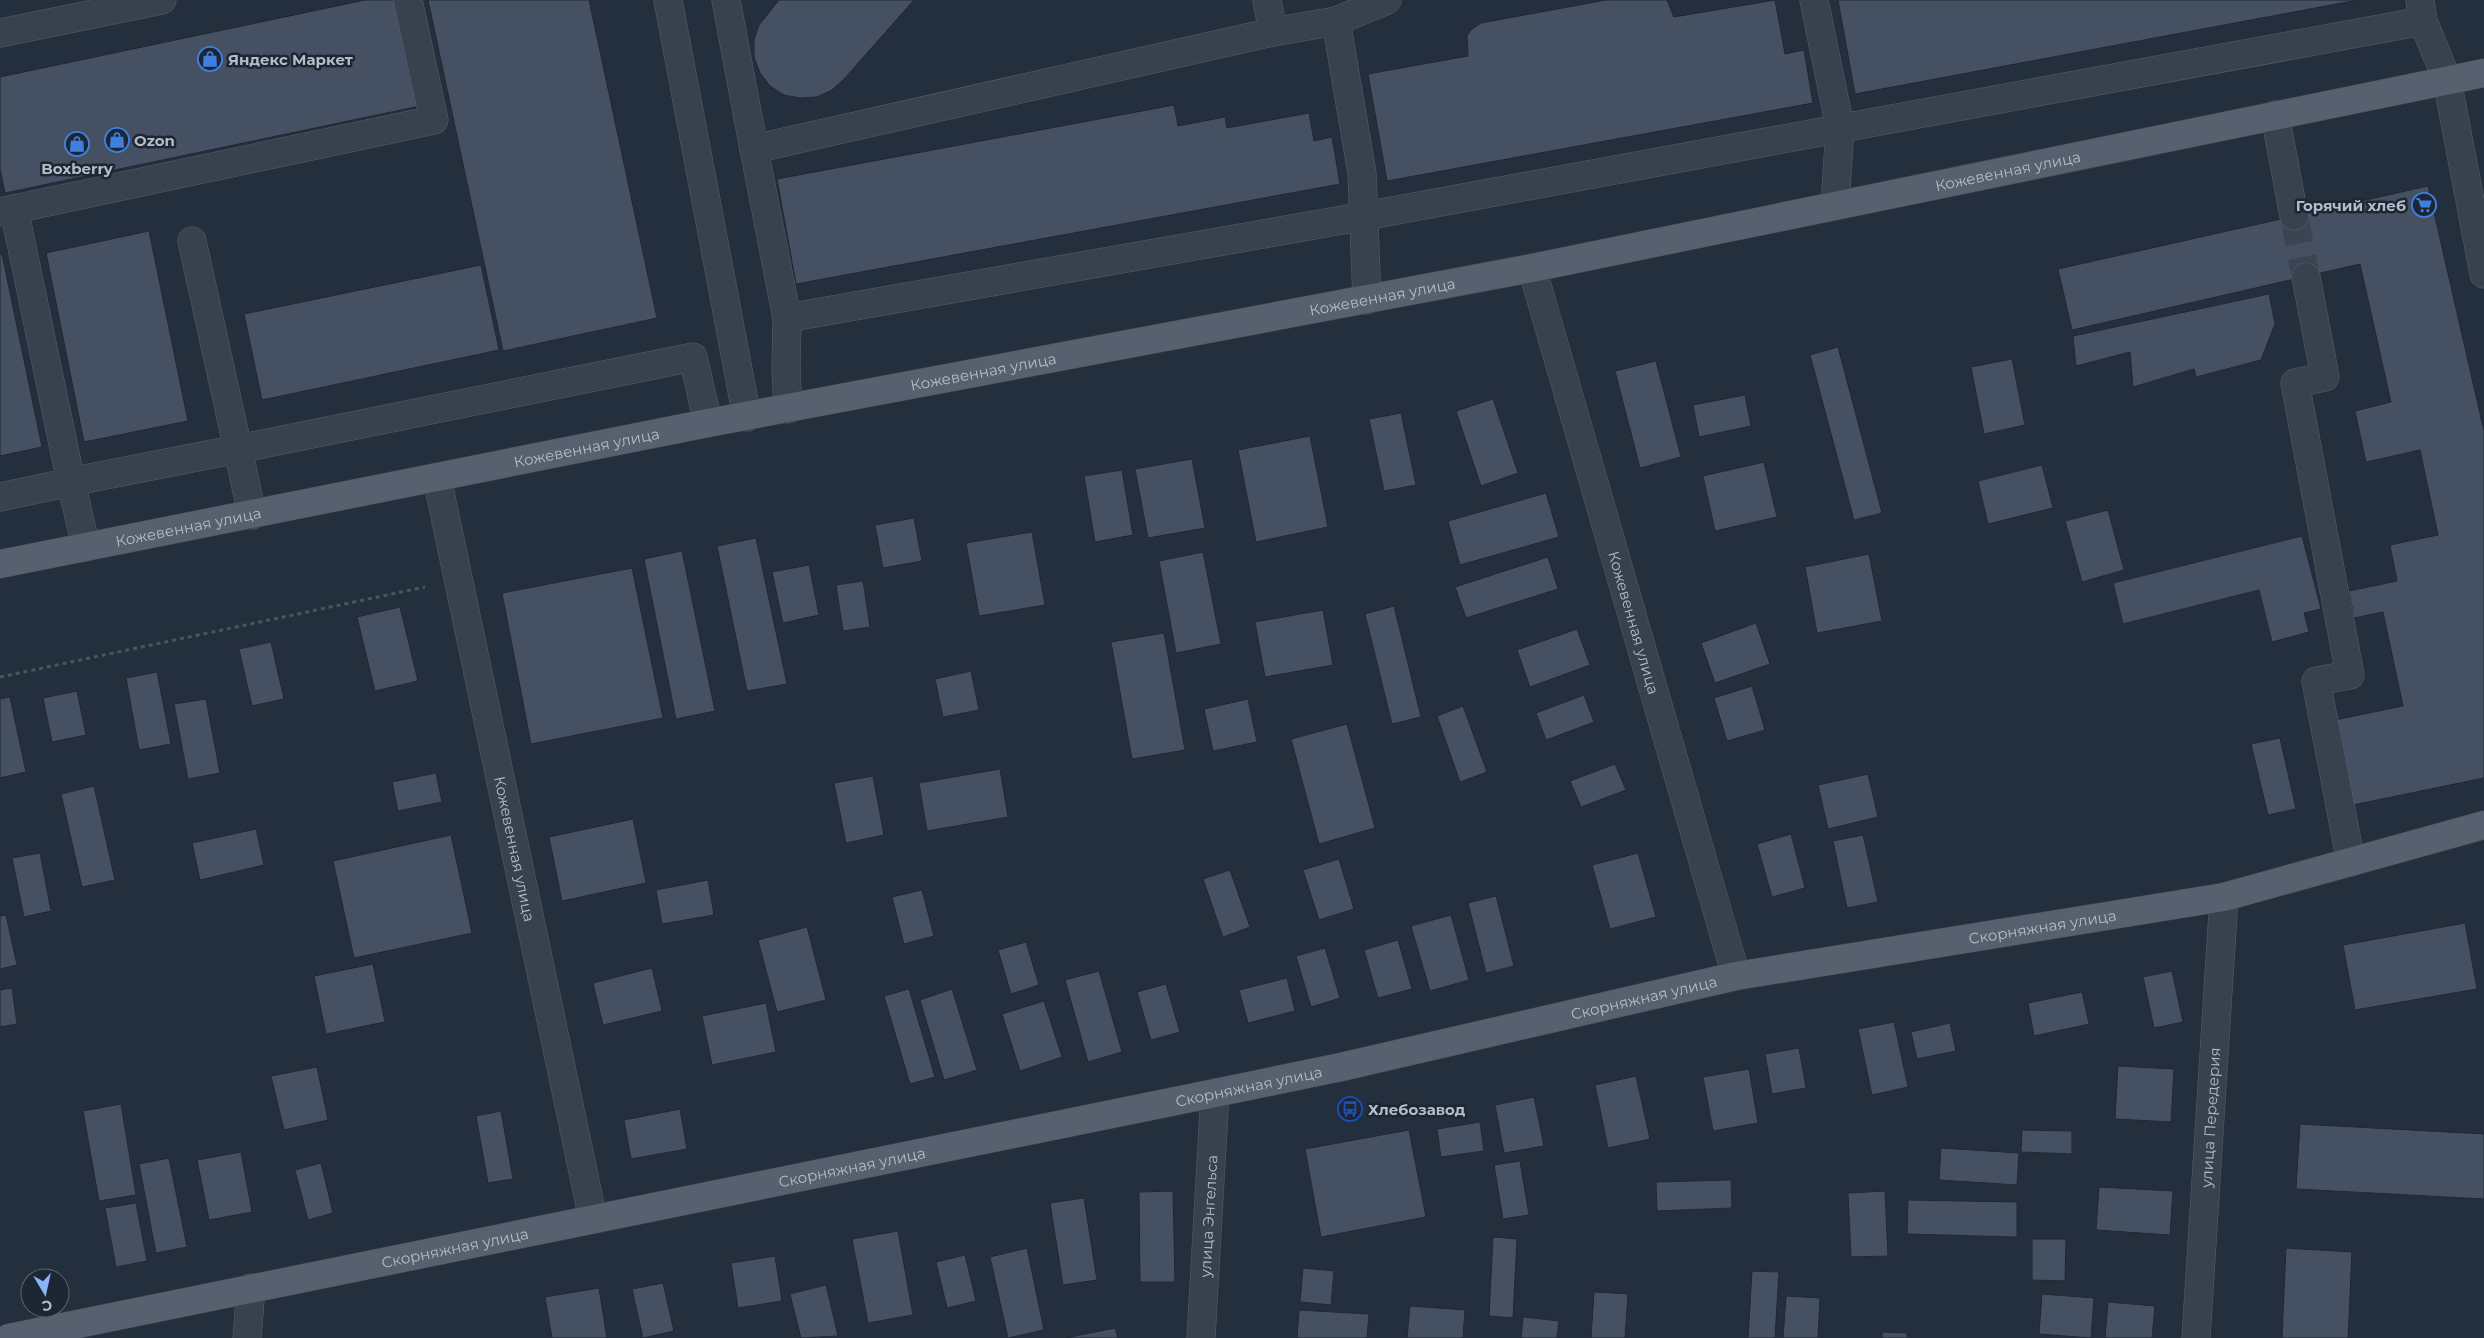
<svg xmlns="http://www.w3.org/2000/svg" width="2484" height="1338" font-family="Montserrat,sans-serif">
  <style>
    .building { fill: #455162; stroke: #1f2835 }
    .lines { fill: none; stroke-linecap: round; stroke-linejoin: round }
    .minor-tunnel { stroke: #3a4453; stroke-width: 28; stroke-dasharray: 28 14; stroke-linecap: butt }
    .minor-casing { stroke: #565f6c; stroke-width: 29 }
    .major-casing { stroke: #414a57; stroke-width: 29 }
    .path { stroke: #44595c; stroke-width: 3; stroke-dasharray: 4 4; stroke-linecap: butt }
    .minor { stroke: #38414e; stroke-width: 28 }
    .major { stroke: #56606e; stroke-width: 28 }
    .labels { text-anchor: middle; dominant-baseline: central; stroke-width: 5; stroke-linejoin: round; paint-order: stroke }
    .poi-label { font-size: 15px; font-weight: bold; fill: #b4bcc9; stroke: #1d2633; text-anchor: start }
    .street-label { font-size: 15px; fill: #b4bcc9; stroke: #1d2633 }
  </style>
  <rect width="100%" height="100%" fill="#242f3e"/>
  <path class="building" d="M365,0H398L420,106L5,193L0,169V77Z
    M428,0H589L657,318L503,351Z
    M779,0H914L844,79L832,90L817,97L800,98L784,95L770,86L760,73L754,57V40L759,25Z
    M1606,0H1667L1674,17L1775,0L1785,54L1804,50L1813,103L1387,181L1368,74L1468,56L1467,36L1471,30L1481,23Z
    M1838,0H2358L1855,94Z
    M1174,105L1178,126L1225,117L1227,128L1309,113L1314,141L1332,137L1340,184L796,284L777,179Z
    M2428,186L2484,431V778L2353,805L2335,720L2403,706L2383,612L2354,618L2349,591L2397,581L2390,545L2438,535L2420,450L2366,462L2355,411L2391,402L2360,264L2072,330L2058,269Z
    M149,231L188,421L84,442L46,253Z
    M2,254L42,447L0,456V255Z
    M481,265L499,350L262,400L244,314Z
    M2269,294L2275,324L2261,360L2196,377L2194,369L2133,387L2130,352L2076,366L2073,336Z
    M1838,347L1882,513L1854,520L1810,355Z
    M2012,359L2025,425L1984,434L1971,367Z
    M1656,361L1681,457L1640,468L1615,371Z
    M1745,395L1751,426L1699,437L1693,405Z
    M1493,399L1518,473L1481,486L1456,411Z
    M1401,413L1416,485L1384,491L1369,419Z
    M1310,436L1328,527L1256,542L1238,450Z
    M1192,459L1205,528L1148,538L1135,469Z
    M1764,462L1777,517L1715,531L1703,476Z
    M2042,465L2053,508L1988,524L1978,481Z
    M1122,470L1133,535L1095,542L1084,476Z
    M1546,493L1559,537L1460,565L1448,521Z
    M2108,510L2124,570L2082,582L2065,521Z
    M914,518L922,561L883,568L875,525Z
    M1032,532L1045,605L979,616L966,543Z
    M2302,536L2321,609L2304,613L2309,632L2272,642L2259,590L2123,624L2113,583Z
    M756,538L787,684L747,691L717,546Z
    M682,551L715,711L676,719L644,559Z
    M1203,552L1221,644L1176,653L1159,561Z
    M1869,554L1882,621L1817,633L1805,567Z
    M1548,557L1558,589L1466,618L1455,587Z
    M809,565L819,615L783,623L772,572Z
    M632,568L663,718L531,744L502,593Z
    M863,581L870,627L843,631L836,585Z
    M1394,606L1421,717L1392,724L1365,614Z
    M400,607L418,681L375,691L357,617Z
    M1323,610L1333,665L1265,677L1255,622Z
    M1756,623L1770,664L1715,683L1701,643Z
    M1577,629L1590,665L1530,687L1517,650Z
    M1164,633L1185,750L1132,759L1111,642Z
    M271,642L284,699L252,706L239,649Z
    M971,671L979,710L943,717L935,679Z
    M157,672L171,744L139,750L126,678Z
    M1752,686L1765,730L1727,741L1714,698Z
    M77,691L86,735L52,742L43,698Z
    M1584,695L1594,722L1546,740L1536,713Z
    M10,697L26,772L0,778V699Z
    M206,699L220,773L188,779L174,704Z
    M1248,699L1257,742L1213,751L1204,709Z
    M1463,706L1487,772L1460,782L1437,716Z
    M1347,724L1375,828L1319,844L1291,739Z
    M2280,738L2296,809L2268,815L2251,744Z
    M1615,764L1626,790L1581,807L1570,781Z
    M1000,769L1008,817L927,831L919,783Z
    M436,773L442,802L398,811L392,782Z
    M1868,774L1878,817L1828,829L1818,785Z
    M873,776L884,835L846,843L834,783Z
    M94,786L115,880L82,887L61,794Z
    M633,819L646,883L562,901L549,837Z
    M256,829L264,865L200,880L192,843Z
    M1791,834L1805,888L1772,897L1757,844Z
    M451,835L472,933L354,958L333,861Z
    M1863,835L1878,902L1847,908L1833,841Z
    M40,853L51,911L24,917L12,858Z
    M1638,853L1656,917L1610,929L1592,865Z
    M1339,859L1354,909L1319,920L1303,870Z
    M1230,870L1250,927L1223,937L1203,879Z
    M708,880L714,915L662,924L656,890Z
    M922,890L934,936L904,944L892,897Z
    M1496,896L1514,966L1486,973L1468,903Z
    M6,915L17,965L0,969V916Z
    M1451,915L1469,980L1430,991L1411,926Z
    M2465,923L2477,989L2355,1010L2343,945Z
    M807,927L826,1000L777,1012L758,940Z
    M1398,940L1412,989L1378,998L1364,950Z
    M1026,942L1039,985L1011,994L998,950Z
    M1325,948L1340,998L1311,1007L1296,956Z
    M373,964L385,1022L326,1034L314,976Z
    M652,968L662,1011L603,1025L593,983Z
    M1099,971L1122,1052L1088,1062L1065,980Z
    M2172,971L2183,1022L2154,1028L2143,977Z
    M1287,978L1295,1011L1248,1023L1239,990Z
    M1166,984L1180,1032L1151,1040L1137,992Z
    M12,988L17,1024L0,1027V990Z
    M909,989L935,1077L910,1084L884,996Z
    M952,989L977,1070L944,1080L920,1000Z
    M2082,992L2089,1024L2034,1036L2028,1003Z
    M1044,1001L1062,1057L1020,1071L1002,1014Z
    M766,1003L776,1052L712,1065L702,1016Z
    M1894,1022L1908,1087L1872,1095L1858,1029Z
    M1950,1023L1956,1051L1917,1059L1911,1032Z
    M1799,1048L1806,1088L1772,1094L1765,1054Z
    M2118,1066L2174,1069L2171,1122L2115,1119Z
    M317,1067L328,1120L284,1130L271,1076Z
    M1749,1069L1758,1123L1713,1131L1703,1077Z
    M1636,1076L1650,1139L1608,1148L1595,1085Z
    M1534,1097L1544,1146L1504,1153L1495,1105Z
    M121,1104L136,1195L99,1201L83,1111Z
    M680,1109L687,1149L631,1159L624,1120Z
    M501,1111L513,1179L488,1183L476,1116Z
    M1480,1122L1484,1151L1441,1157L1437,1129Z
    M2300,1124L2484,1134V1199L2296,1189Z
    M1409,1130L1426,1217L1321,1237L1305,1149Z
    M2022,1130L2072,1131V1154L2021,1152Z
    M1941,1148L2019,1153L2017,1185L1939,1180Z
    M241,1152L252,1212L209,1220L197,1160Z
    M169,1158L187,1247L156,1253L139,1164Z
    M1520,1161L1529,1215L1503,1219L1494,1165Z
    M321,1163L333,1213L308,1220L295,1170Z
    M1731,1180L1732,1208L1657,1211L1656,1182Z
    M2099,1187L2173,1191L2170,1235L2096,1230Z
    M1173,1191L1175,1282H1140L1139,1192Z
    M1885,1191L1888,1256L1851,1257L1848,1193Z
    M1084,1198L1097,1280L1063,1285L1050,1203Z
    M1908,1200L2017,1202V1237L1907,1234Z
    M136,1203L147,1261L116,1267L105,1208Z
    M898,1231L913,1315L868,1323L852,1239Z
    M1493,1237L1517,1239L1513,1318L1489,1316Z
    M2032,1239H2066L2065,1281L2032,1280Z
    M1027,1248L1044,1330L1008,1338L990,1257Z
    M2286,1248L2352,1252L2348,1338H2282Z
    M965,1255L976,1301L947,1308L936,1262Z
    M775,1256L782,1301L738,1308L731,1263Z
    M1303,1268L1334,1271L1331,1305L1300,1302Z
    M1752,1271L1779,1272L1775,1338H1748Z
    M663,1283L674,1331L643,1338L632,1289Z
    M826,1285L838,1336L801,1338L790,1294Z
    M599,1288L607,1338H552L545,1297Z
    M1594,1292L1628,1294L1625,1338H1591Z
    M2042,1294L2094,1298L2091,1338L2039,1334Z
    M1786,1296L1820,1298L1818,1338H1783Z
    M2108,1302L2155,1306L2152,1338H2105Z
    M1410,1306L1465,1310L1463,1338H1407Z
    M1299,1310L1369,1314L1367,1338H1297Z
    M1523,1317L1559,1321L1557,1338H1521Z
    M1115,1328L1118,1338H1065Z
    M1882,1332L1907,1333V1338H1882Z"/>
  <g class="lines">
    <path class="minor-tunnel" d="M2294,216L2306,277"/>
    <defs>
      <g id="minor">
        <path d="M668,0L747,417"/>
        <path d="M726,0L754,149"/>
        <path d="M1267,0L1273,32"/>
        <path d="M1814,0L1840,127L1835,205"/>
        <path d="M2420,0L2423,21L2447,80L2484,274"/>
        <path d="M1336,21L1362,173L1367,300"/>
        <path d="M0,33L162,0"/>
        <path d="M2275,115L2294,216"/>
        <path d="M0,212L434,120L408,0"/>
        <path d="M192,241L238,449L693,357L708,423"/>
        <path id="s1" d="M1532,268L1736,976"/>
        <path d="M2306,277L2325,377L2295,383L2350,675L2316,681L2351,862"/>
        <path d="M787,318L1365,216L2423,21"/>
        <path d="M788,409L786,370L787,318L754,149L1273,32L1336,21L1387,0"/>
        <path id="s2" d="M437,478L593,1219"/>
        <path d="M0,497L71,482L14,209"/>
        <path d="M86,547L71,482L85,479L238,449L252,515"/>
        <path d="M247,1338L251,1288"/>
        <path id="s3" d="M1201,1338L1215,1093"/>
        <path id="s4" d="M2196,1338L2224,897"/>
      </g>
      <g id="major">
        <path id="s5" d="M0,564L708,423L1532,268L2484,73"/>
        <path id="s6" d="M9,1338L1215,1093L1341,1067L1736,976L2224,897L2484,825"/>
      </g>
    </defs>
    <use href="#minor" class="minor-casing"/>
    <use href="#major" class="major-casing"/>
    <path class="path" d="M0,677L425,587"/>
    <use href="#minor" class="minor"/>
    <use href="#major" class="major"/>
  </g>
  <defs>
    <symbol id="shop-ring" viewBox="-11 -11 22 22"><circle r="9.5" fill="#1d2633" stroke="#3f7fe0" stroke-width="1.5"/><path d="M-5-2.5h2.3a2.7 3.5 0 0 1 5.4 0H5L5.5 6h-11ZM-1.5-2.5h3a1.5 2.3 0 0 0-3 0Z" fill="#3f7fe0"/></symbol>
    <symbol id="supermarket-ring" viewBox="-11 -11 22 22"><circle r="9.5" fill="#1d2633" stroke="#3f7fe0" stroke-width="1.5"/><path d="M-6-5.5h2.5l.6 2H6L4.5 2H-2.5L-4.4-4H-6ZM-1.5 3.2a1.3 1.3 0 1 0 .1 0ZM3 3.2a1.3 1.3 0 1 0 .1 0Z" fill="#3f7fe0"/></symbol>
    <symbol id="bus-ring" viewBox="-11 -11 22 22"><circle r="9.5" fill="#1d2633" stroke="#1a4fb4" stroke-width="1.5"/><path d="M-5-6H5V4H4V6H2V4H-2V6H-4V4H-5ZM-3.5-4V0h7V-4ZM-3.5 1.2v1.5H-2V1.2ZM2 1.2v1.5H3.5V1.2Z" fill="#1a4fb4"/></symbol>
  </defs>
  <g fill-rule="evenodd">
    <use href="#shop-ring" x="196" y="45" width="28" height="28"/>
    <use href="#shop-ring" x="103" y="126" width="28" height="28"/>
    <use href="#shop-ring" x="63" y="130" width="28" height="28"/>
    <use href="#supermarket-ring" x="2410" y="191" width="28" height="28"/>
    <use href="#bus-ring" x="1336" y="1095" width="28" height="28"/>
  </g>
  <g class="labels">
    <g class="poi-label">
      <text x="228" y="59">Яндекс Маркет</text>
      <text x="134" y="140">Ozon</text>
      <text x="77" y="168" text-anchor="middle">Boxberry</text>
      <text x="2406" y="205" text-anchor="end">Горячий хлеб</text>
      <text x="1368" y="1109">Хлебозавод</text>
    </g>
    <g class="street-label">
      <text stroke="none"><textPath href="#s5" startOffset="2046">Кожевенная улица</textPath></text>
      <text stroke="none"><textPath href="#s5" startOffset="1408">Кожевенная улица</textPath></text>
      <text stroke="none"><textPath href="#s5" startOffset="1002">Кожевенная улица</textPath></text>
      <text stroke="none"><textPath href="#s5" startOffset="598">Кожевенная улица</textPath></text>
      <text stroke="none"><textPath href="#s5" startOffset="192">Кожевенная улица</textPath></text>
      <text stroke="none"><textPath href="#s1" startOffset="369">Кожевенная улица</textPath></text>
      <text stroke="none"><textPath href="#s2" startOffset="379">Кожевенная улица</textPath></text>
      <text stroke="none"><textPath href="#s6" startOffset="2075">Скорняжная улица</textPath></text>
      <text stroke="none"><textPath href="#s6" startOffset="1670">Скорняжная улица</textPath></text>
      <text stroke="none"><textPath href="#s6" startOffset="1265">Скорняжная улица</textPath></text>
      <text stroke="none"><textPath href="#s4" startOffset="221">улица Передерия</textPath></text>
      <text stroke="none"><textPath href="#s6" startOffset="860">Скорняжная улица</textPath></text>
      <text stroke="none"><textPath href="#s3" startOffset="122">улица Энгельса</textPath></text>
      <text stroke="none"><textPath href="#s6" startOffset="455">Скорняжная улица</textPath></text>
    </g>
  </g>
  <g transform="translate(45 1293) rotate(171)"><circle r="24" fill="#1d2633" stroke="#59626f"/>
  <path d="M0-4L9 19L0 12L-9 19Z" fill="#8ab4f8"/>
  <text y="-8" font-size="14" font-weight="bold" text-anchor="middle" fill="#b4bcc9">С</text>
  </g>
</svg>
